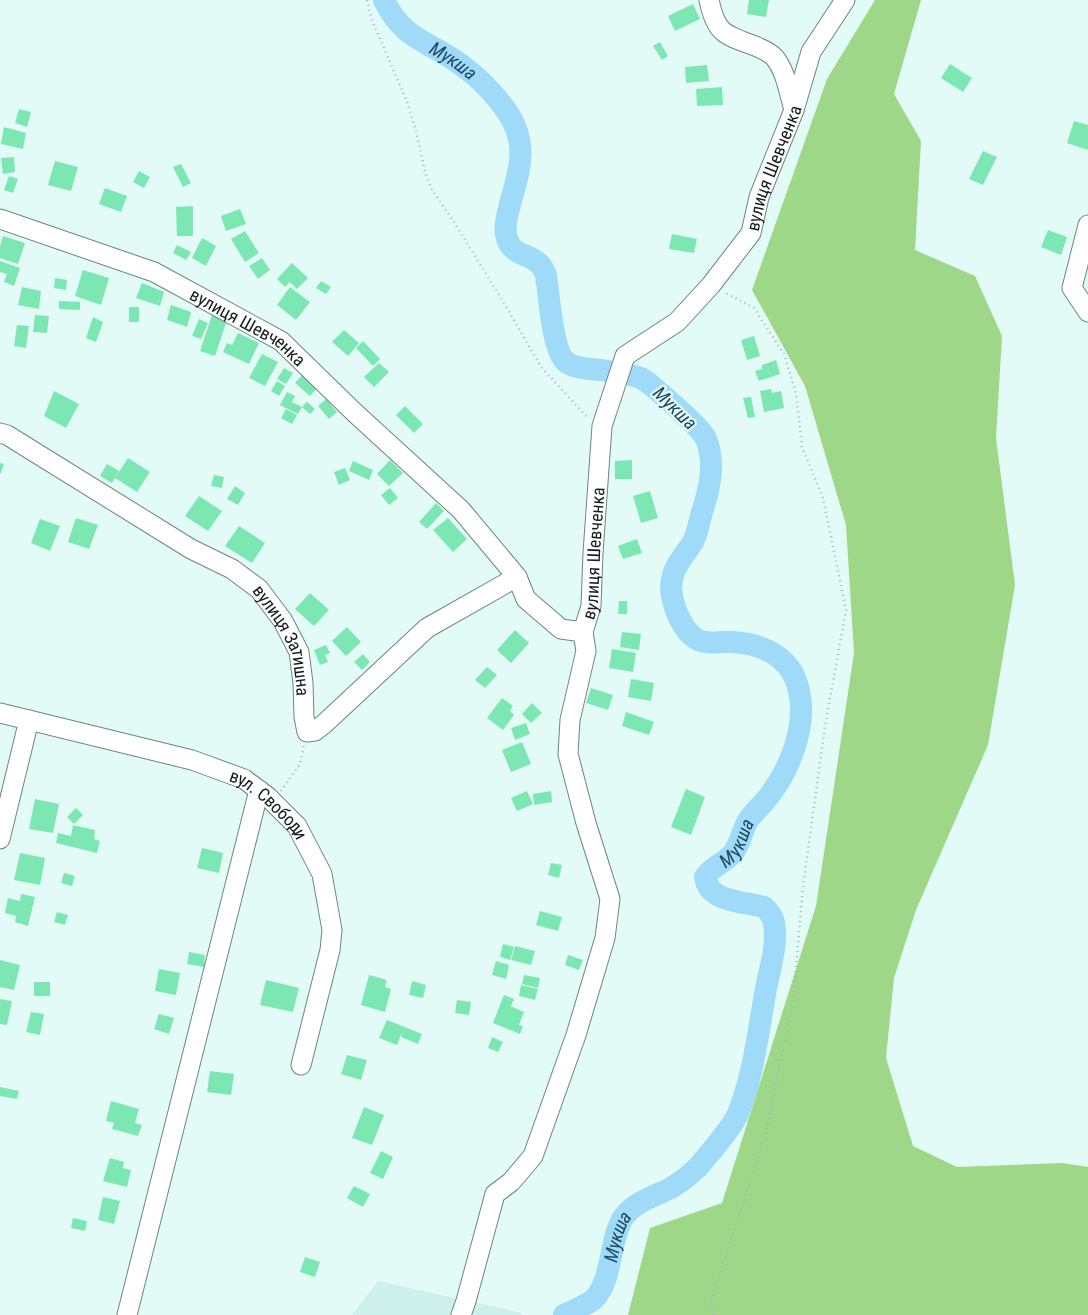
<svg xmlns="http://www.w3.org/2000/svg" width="1088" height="1315" font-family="'Roboto Condensed',sans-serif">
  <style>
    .built { fill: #cdf0ea }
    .green { fill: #9ed788 }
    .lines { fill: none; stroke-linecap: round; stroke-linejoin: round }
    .river { stroke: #9fdaf9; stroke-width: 22 }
    .building { fill: #7de7b3 }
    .minor-casing { stroke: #6e8481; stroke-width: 21 }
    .path { stroke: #a3b7b4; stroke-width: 2.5; stroke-dasharray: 1 4; stroke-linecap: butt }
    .minor { stroke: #fff; stroke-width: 19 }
    .labels { text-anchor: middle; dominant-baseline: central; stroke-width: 4.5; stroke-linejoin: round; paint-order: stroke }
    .street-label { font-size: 18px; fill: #161f1e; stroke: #e2fbf7 }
    .water-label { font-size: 19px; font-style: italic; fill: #1c495f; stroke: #e2fbf7 }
  </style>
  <rect width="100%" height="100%" fill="#e2fbf7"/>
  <path class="built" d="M378,1281L522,1313V1315H352Z"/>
  <path class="green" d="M875,0H921L894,94L921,141L915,250L975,276L1002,336L996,438L1015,585L988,745L916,910L894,978L886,1058L913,1146L957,1167L1062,1163L1088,1167V1315H628L650,1228L722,1203L816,906L854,653L846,525L805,386L752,290L827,79Z"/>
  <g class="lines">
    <g class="river">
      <path id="s1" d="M384,0C404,42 431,41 464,67C479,78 495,95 506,110C529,143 520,169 510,204C508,214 504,224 506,234C511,262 537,249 546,275C549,293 552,351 566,362C577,370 595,369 608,371"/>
      <path id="s2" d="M564,1315C573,1310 586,1306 594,1299C613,1280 609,1240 623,1218C634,1202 655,1196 671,1188C681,1182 690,1175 698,1167C709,1154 730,1130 737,1116C753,1078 758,1034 765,994C769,971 778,946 774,923C773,916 769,912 764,907C744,901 709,903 705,877C712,866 725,863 733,853C741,843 742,829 749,819C755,811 763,804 769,796C790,769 807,726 799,691C792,657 764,644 732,642C720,641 709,645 698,640C684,633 675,611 672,596C668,574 679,562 691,545C698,536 699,520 703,509C710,488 715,460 706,439C700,426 662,395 650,384L641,378L631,375"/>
    </g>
  </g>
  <path class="building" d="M749,0H769L766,17L747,14Z
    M693,4L700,19L675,31L668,16Z
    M660,42L668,56L662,60L653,46Z
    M950,64L972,78L963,92L941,78Z
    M707,65L709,81L686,83L685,67Z
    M722,87L723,105L697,106L696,89Z
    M19,109L31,112L27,127L15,123Z
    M1074,121L1088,125V150L1067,143Z
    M4,127L26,133L23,149L1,144Z
    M983,151L997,157L983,185L969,179Z
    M14,157L15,172L3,174L1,158Z
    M55,161L78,167L71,191L48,185Z
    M181,164L191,183L183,187L173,167Z
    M139,171L150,177L144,188L133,182Z
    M9,176L18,179L13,193L4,190Z
    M105,188L127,196L121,212L99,204Z
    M193,206V236H177L176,207Z
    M240,209L246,224L226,231L221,216Z
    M1048,230L1067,237L1061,255L1041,247Z
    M245,231L259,253L245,262L231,239Z
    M672,234L697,239L694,253L669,249Z
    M3,236L25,243L18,264L0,258V246Z
    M202,238L216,246L206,266L192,258Z
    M177,245L191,252L186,260L173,253Z
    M262,258L270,270L258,279L249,266Z
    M0,261L20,268L14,286L4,282L7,274L0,272Z
    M292,263L308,278L297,289L290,282L285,287L277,279Z
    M83,270L109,278L101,305L75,296Z
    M55,278L67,280L66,290L54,288Z
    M321,281L331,287L326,294L316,288Z
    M142,283L164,292L160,306L136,298Z
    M22,287L41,291L39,309L18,305Z
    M290,287L310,302L296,320L277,305Z
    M59,301L80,302V310L59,309Z
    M171,305L191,312L187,327L167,320Z
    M129,307H139V322H129Z
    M35,315L49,316L47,333L33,332Z
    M212,315L227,320L215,356L200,351Z
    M93,317L103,322L96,342L86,338Z
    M199,319L208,323L201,339L192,336Z
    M17,325L29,326L26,348L14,346Z
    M344,330L359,343L348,356L332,342Z
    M238,333L259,343L249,364L223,352L227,343L232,345Z
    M754,336L760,356L747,360L741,340Z
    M363,341L380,359L373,366L356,348Z
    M262,354L278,362L265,386L249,378Z
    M776,360L780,374L759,381L755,371L762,369V365Z
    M379,363L389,372L374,387L364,377Z
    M284,368L293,373L286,384L277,379Z
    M304,373L319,386L310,396L295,383Z
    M277,381L285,386L279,396L271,391Z
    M771,389L772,393L781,391L784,408L764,412L760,391Z
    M54,391L79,404L66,428L44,416Z
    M287,392L295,396L292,402L302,407L298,414L280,405Z
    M751,397L755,417L748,418L743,398Z
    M326,399L337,412L329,419L318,406Z
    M307,402L315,409L310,414L302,407Z
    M405,406L423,424L414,433L396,415Z
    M286,409L297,415L292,424L281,418Z
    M128,458L150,472L137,492L115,478Z
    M390,460L403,473L389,486L377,474Z
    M632,460V479H615V461Z
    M353,461L373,470L369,480L349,471Z
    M0,463L4,464L0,475Z
    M107,464L119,471L112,483L100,476Z
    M345,468L350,480L339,485L334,472Z
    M214,475L224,477L222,488L211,486Z
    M235,486L245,493L238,505L227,499Z
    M390,488L398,498L389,505L381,495Z
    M650,491L658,518L641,523L633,496Z
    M199,496L222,511L208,531L185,516Z
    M436,503L444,511L427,529L419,522Z
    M76,518L98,525L89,549L68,542Z
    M448,518L467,539L453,552L433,530Z
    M40,519L60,526L50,551L31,543Z
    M239,526L265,543L252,563L225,546Z
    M637,539L642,553L623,559L618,546Z
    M310,593L329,610L314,626L295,609Z
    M619,601H627V614H618Z
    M347,627L361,642L346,656L332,641Z
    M515,630L529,643L511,663L497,650Z
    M622,632L641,634L639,650L620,647Z
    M326,645L330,653L325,655L328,662L320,665L314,650Z
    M612,649L636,653L633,672L609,668Z
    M363,654L370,662L362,670L354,662Z
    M487,667L497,675L485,688L475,680Z
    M631,679L654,683L651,701L628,697Z
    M591,688L613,695L608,710L586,703Z
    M502,698L513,706L510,711L514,715L503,730L487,718Z
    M532,703L542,713L531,723L522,714Z
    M626,712L654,722L649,735L622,726Z
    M526,723L530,734L515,740L511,728Z
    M522,742L531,764L511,772L502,750Z
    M686,789L705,797L691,835L671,827Z
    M527,791L533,804L517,811L511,798Z
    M551,791L552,802L534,805L533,794Z
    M35,799L59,804L53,833L29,829Z
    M76,808L83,815L74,824L67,817Z
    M73,825L95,830L94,839L100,841L97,853L56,843L58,833L71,836Z
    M202,848L223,853L219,873L197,868Z
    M20,853L45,858L40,885L14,880Z
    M551,863L562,865L559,878L548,875Z
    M64,873L75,876L72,886L61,883Z
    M21,894L35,897L28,926L15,922L16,916L5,913L8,898L20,901Z
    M540,911L562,917L558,931L536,925Z
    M57,912L68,915L65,925L54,922Z
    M503,944L514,947L510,960L500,957Z
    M515,946L535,951L531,965L511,960Z
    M189,952L205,955L204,967L187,964Z
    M568,955L583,960L579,970L565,965Z
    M0,960L20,965L14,990L0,987Z
    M496,961L509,965L506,979L492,975Z
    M159,969L180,973L176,995L155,991Z
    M369,975L387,980L385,987L391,989L385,1012L361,1005Z
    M524,975L540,978L538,988L522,984Z
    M266,980L299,988L293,1012L260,1005Z
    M412,981L426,985L423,998L409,995Z
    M34,982H50V996H34Z
    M521,985L538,989L535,1000L519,996Z
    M504,995L514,999L511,1006L508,1005L524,1012L519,1025L523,1026L520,1034L493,1023Z
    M0,999L12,1001L7,1025L0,1024Z
    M457,1000L471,1002L469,1015L455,1013Z
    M31,1012L44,1014L40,1035L26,1032Z
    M159,1014L174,1018L169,1034L154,1029Z
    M387,1020L422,1034L418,1044L401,1037L402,1032L397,1045L379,1038Z
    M492,1037L503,1042L498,1052L488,1048Z
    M347,1055L367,1060L361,1080L341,1074Z
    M210,1071L234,1074L231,1095L207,1092Z
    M0,1087L19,1091L17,1099L0,1096Z
    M111,1101L139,1109L135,1123L142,1125L138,1136L112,1129L114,1123L106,1121Z
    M364,1107L384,1115L372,1145L352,1138Z
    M381,1151L393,1157L383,1179L370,1173Z
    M110,1158L124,1162L123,1168L131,1170L127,1187L103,1181Z
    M354,1186L370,1194L363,1207L347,1198Z
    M103,1197L120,1201L114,1224L98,1220Z
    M73,1218L87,1221L85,1231L71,1228Z
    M305,1257L320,1262L315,1277L300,1272Z"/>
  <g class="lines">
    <defs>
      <g id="minor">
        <path d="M709,0C716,34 725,35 755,46C762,49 770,52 775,58C786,72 789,93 794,110"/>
        <path id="s3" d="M0,219L154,272L281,341L355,413L461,510L517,577L526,599L561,629L583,632"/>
        <path d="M1088,225L1072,288L1088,312"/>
        <path id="s4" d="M0,433L7,435L191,549L232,569L259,589L283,621L299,652L303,683L304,717L307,732L315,731L324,724L427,628L517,577"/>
        <path id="s5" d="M0,713L192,760L244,779L268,797L297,826L322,874L332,930L330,950L301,1065"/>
        <path d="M0,839L29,720"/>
        <path d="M127,1315L259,790"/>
        <path id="s6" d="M461,1315L466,1301L495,1194L511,1182L533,1156L576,1035L605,938L610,899L586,823L568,754L570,720L586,651L583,632L591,606L593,553L602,426L625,356L677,322L711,285L751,233L759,197L794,110L811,52L845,0"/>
      </g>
    </defs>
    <use href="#minor" class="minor-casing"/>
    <path class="path" d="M367,0L372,20L407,102L416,131L425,172L432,190L454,222L504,303L541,367L588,418
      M281,791L300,764L304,745
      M714,1315L711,1302L766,1132L793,1002L803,887L825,726L846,610L823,498L802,447L796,393L784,354L754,308L724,292"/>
    <use href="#minor" class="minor"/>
  </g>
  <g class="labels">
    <g class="street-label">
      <text stroke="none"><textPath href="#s6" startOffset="1252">вулиця Шевченка</textPath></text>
      <text stroke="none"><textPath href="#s3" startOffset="272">вулиця Шевченка</textPath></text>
      <text stroke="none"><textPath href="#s6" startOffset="804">вулиця Шевченка</textPath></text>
      <text stroke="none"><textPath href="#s4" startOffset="361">вулиця Затишна</textPath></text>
      <text stroke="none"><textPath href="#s5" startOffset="288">вул. Свободи</textPath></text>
    </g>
    <g class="water-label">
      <text stroke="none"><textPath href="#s1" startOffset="94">Мукша</textPath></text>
      <text transform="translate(675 408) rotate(44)">Мукша</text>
      <text stroke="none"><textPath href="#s2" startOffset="612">Мукша</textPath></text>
      <text stroke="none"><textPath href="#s2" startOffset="101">Мукша</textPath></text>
    </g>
  </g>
</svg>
